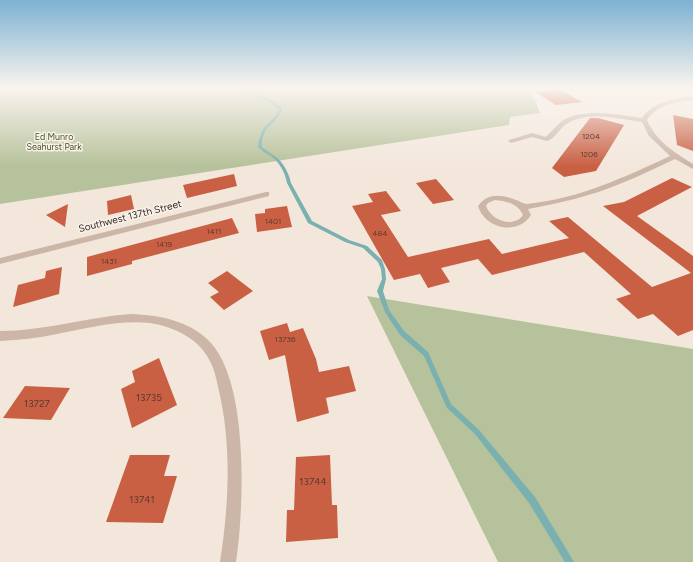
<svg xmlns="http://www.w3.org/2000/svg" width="693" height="562" font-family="Figtree,sans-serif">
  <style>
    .green { fill: #b6c29b }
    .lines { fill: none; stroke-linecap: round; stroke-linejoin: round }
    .stream { fill: #7ab0b0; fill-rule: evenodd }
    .building { fill: #c96044 }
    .street { fill: #cbb6a7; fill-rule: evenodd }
    .labels { text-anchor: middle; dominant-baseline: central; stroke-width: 3; stroke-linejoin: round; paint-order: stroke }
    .number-label { font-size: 8px; fill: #5c392f }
    .far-park-label { font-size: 9px; fill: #48562b; stroke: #faf1e8 }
    .street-label { font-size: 10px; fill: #372c28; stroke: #faf1e8 }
    .near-number-label { font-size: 10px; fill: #5c392f }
  </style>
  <rect width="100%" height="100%" fill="#f3e7dc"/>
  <path class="green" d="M0,88H530L540,113L510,117L509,125L0,204Z
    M367,296L693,349V562H498Z"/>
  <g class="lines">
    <path class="stream" d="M235,88H238L269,99L282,108V109L279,116L266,130L264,134L262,140V147C266,150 270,153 275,156C283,162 289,173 291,183L312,221L349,240L367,246L382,260L385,269L386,279L383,291L389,310L404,331L428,352L451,404L479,430L535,497L574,562H565L529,503L475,434L447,408L424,356L400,335L385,312L377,291L382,279L381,269L378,262L363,248L345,242L308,223L287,183C285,173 280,163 272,157C267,154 262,151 258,147L259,140L261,134L263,129L276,115L279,109L267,101Z"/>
  </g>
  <path class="building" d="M559,89L582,102L556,105L535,92Z
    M673,115L693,119V151L677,145Z
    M590,118H598L624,125L596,171L564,177L552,168Z
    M234,174L237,186L187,198L183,185Z
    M672,178L692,187L637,216L693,256V330L678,336L653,314L638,319L616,299L631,294L584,252L492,275L478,259L441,268L450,282L428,288L420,274L394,280L352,206L373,202L368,194L386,191L401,211L381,215L408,257L489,239L502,254L569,238L549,221L568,217L652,287L691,273L603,206L624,202Z
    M436,179L454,200L433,204L416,183Z
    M131,195L134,209L108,215L107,201Z
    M68,204L65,227L46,215Z
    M287,206L292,227L257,232L255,214L265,213V209Z
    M232,218L239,233L132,261V264L87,276V257Z
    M62,267L59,294L13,307L18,285L45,278L46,271Z
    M227,271L253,291L224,310L210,297L219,292L208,283Z
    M287,323L290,332L303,328L316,359L319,372L349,366L356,391L326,398L329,413L297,422L285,355L269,360L260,331Z
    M159,358L177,405L132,428L121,389L135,382L132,371Z
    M25,386L70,388L51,420L3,418Z
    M130,455H170L164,476H177L163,523L106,522Z
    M330,455L332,505H337L338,538L286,542L287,510H294L296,457Z"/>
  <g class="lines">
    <path class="street" d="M693,96V100C676,102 657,104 647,120C656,141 674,152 693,164V169L675,159C657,167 640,176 622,183C592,196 560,203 528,209L531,215C518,236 485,229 478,206C487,193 502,194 516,200C520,201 523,204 527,204C578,199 625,177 670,156L649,136L642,122C619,119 589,111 568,123C560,127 556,138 547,141L532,137L511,143L508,141L509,140L532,133L546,137C551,132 556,126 562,121C584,107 618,115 642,118C654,101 674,99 693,96ZM495,200C507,201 518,204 523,215C513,229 491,220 486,206L488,203Z
      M266,192H269V196L0,264V258Z
      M131,314C160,315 191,321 211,343C249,385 244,509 236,562H220C229,505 232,443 218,387C216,376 213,365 207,356C196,337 171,326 150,323C119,320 88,328 57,334C38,338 19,340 0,341V331C44,331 87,317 131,314Z"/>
  </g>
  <linearGradient id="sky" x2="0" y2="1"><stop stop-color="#7cb2d2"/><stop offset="0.53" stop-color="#faf4ef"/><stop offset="1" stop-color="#faf4ef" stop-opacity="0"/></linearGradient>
  <rect width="693" height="166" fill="url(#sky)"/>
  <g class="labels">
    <g class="number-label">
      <text x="591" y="136">1204</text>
      <text x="589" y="154">1206</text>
      <text x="273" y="221">1401</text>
      <text x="214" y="231">1411</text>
      <text x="380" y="233">484</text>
      <text x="164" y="244">1419</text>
      <text x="109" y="261">1431</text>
      <text x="285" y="339">13736</text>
    </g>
    <g class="far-park-label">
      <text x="54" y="136">Ed Munro<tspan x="54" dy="10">Seahurst Park</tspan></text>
    </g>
    <g class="street-label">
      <text transform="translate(130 216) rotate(-14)">Southwest 137th Street</text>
    </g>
    <g class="near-number-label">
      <text x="149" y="397">13735</text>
      <text x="37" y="403">13727</text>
      <text x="313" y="481">13744</text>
      <text x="142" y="499">13741</text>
    </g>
  </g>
</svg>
